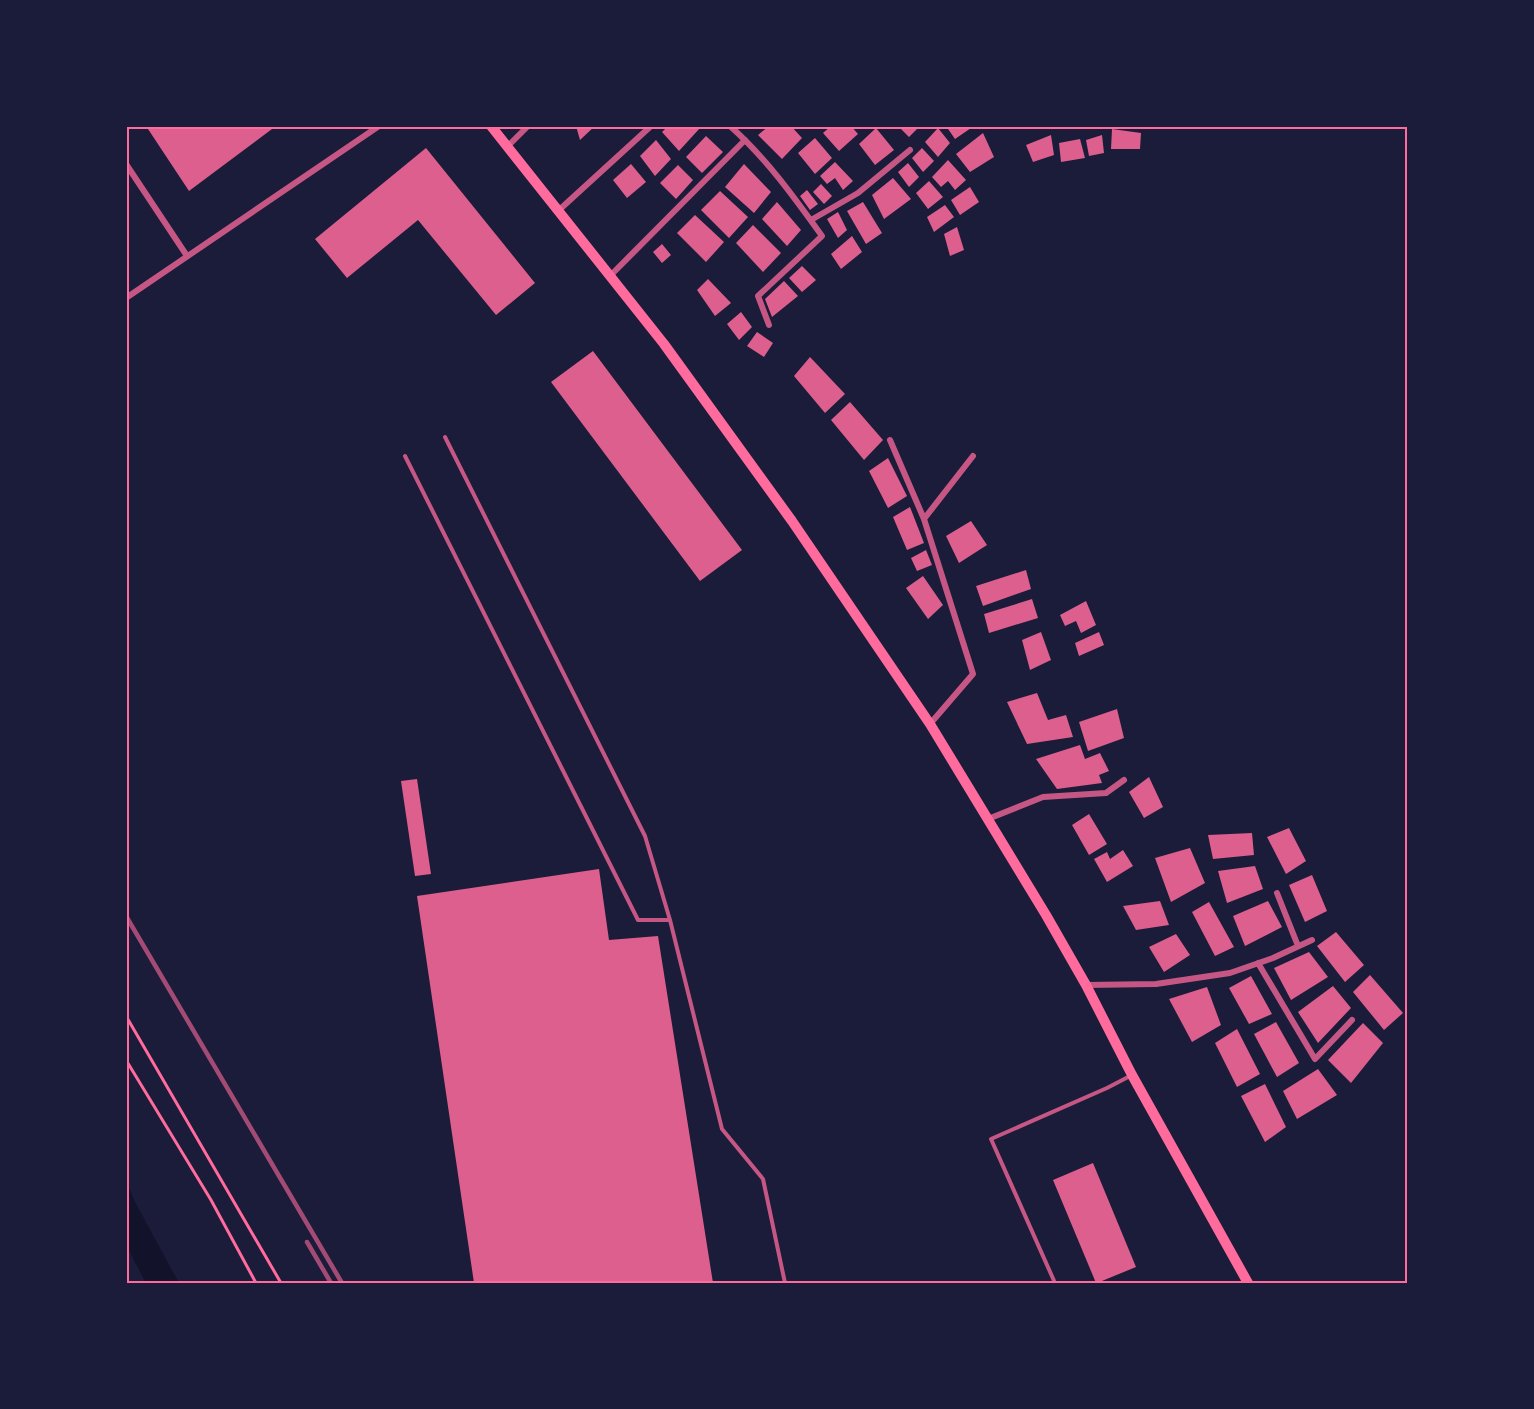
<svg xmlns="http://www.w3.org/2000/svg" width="1534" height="1409" font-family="'DM Sans',sans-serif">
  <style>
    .water { fill: #12122b }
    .building { fill: #dd5f8e }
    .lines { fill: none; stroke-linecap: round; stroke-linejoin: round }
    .path { stroke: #ff6b9d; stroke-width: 3 }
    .service { stroke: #c65784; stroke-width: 4 }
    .minor { stroke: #c65784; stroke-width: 6 }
    .primary { stroke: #ff6b9d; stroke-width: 10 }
    .rail { stroke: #a44b75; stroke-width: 4.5 }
    .neatline { fill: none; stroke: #ff6b9d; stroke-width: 2 }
  </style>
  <rect width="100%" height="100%" fill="#1b1b3a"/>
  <path class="water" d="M126,1181L135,1202L179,1283H146L126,1245Z"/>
  <path class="building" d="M146,126H276L189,191Z
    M576,126H595L580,140Z
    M668,126H697L700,128L679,151L662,132Z
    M769,126H791L802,138L782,159L758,135Z
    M831,126H851L858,134L839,151L823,133Z
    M898,126H916L918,128L909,137Z
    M946,126H974L955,139Z
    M876,128L894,150L875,165L859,144Z
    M938,128L950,143L938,157L925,142Z
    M1112,129L1141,133L1140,149H1111Z
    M983,133L994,157L970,172L956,154Z
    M1051,135L1054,155L1033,162L1026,145Z
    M1102,135L1104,153L1089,156L1086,140Z
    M706,136L723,152L702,173L686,157Z
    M815,138L832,158L815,174L798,153Z
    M1080,139L1085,158L1061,162L1059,143Z
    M656,140L671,159L655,176L640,156Z
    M426,148L535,283L496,315L418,220L347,278L315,239Z
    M922,148L934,161L923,172L912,158Z
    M948,160L966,180L955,190L948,181L941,187L932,177Z
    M835,162L853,181L843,190L835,178L827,184L820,176Z
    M908,163L919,177L909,187L898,172Z
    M631,164L646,182L627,198L613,180Z
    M744,164L771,192L754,213L725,187Z
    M678,165L693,180L676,199L660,183Z
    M893,178L911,199L884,219L872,195Z
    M929,181L943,197L928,209L916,193Z
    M821,184L832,196L824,204L813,192Z
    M970,187L979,202L960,215L951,200Z
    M807,190L818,204L810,210L800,196Z
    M720,191L748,217L729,238L701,210Z
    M777,202L801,230L787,246L762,219Z
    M863,202L882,233L866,244L847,211Z
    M945,205L954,217L934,232L927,217Z
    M838,212L847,230L838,238L827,219Z
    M695,215L724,242L706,262L677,233Z
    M753,225L781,253L763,272L736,243Z
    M957,227L964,250L950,256L944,234Z
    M852,236L862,252L841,269L831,254Z
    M662,244L671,255L662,263L653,252Z
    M802,266L816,280L802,292L789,278Z
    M708,279L731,303L715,316L697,290Z
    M784,281L798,296L772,317L765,299Z
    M741,312L752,327L739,340L727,324Z
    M757,332L773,343L764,357L747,346Z
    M593,351L742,550L700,581L551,382Z
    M810,357L845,394L825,413L794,376Z
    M850,402L883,440L864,460L831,420Z
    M888,458L907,496L888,508L869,471Z
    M910,507L924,543L907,550L893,517Z
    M971,521L987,545L959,563L946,536Z
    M926,550L932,565L917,571L911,558Z
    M1026,570L1031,589L983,606L976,586Z
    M923,576L943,605L928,619L906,588Z
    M1032,599L1038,618L989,633L984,614Z
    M1086,601L1096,625L1081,633L1076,621L1065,626L1060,615Z
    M1041,632L1051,660L1030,670L1022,640Z
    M1099,632L1104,645L1079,656L1075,643Z
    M1037,693L1048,720L1066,715L1073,737L1027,744L1007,702Z
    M1117,709L1124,738L1088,751L1079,722Z
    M1080,745L1085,759L1100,753L1109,771L1099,775L1102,783L1057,789L1036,759Z
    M1149,777L1163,807L1144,818L1129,792Z
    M417,779L431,874L415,876L401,781Z
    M1089,814L1107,844L1089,855L1072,825Z
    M1289,828L1306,861L1286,874L1267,837Z
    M1252,833L1254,855L1213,859L1208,835Z
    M1190,848L1205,883L1171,902L1155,858Z
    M1123,850L1133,866L1107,882L1094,859L1107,852L1110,859Z
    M1255,866L1263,889L1227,903L1218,871Z
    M599,869L609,940L658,936L713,1283H474L417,896Z
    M1312,875L1327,911L1305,922L1289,885Z
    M1160,901L1169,925L1136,930L1123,906Z
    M1268,901L1282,927L1245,946L1233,916Z
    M1209,902L1234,947L1215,956L1192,912Z
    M1336,932L1364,965L1345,982L1317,946Z
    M1176,934L1190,955L1164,972L1149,947Z
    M1309,952L1328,977L1291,1000L1274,968Z
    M1370,975L1403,1013L1384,1030L1353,992Z
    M1251,976L1272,1014L1249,1024L1229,988Z
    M1333,986L1351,1008L1318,1043L1298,1012Z
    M1207,987L1221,1025L1192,1042L1169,999Z
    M1276,1022L1299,1063L1277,1077L1254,1034Z
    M1363,1023L1383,1043L1351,1083L1328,1060Z
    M1237,1029L1260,1074L1237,1087L1215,1043Z
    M1318,1069L1337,1095L1297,1119L1283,1091Z
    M1265,1084L1286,1127L1265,1142L1241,1096Z
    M1093,1163L1136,1267L1097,1283H1096L1053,1180Z"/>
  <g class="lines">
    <path class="path" d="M126,1016L281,1283
      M126,1060L211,1200L256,1283"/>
    <path class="service" d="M445,437L645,836L670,920
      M405,456L638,920H670L722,1129L763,1179L785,1283
      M1055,1283L991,1139L1107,1088L1132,1075"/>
    <path class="minor" d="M730,126C766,158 794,197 822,236L758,296L769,325
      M507,147L528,126
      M126,164L187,256
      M558,211L651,126
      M811,220L858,193L910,150
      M610,276L745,140
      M126,298L379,126
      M890,440L924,519L973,674L930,724
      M924,519L973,456
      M988,819L1043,797L1106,793L1124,780
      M1277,893L1298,946
      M1258,963L1315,1059L1352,1020
      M1087,985L1156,984L1230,973L1273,958L1312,940"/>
    <path class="primary" d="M491,126L664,344L792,521L930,724L1046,915L1086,985L1132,1075L1248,1283"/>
    <path class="rail" d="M126,916L342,1283
      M307,1242L331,1283"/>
  </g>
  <rect width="1534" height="1409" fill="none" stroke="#1b1b3a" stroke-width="255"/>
  <rect x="128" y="128" width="1278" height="1154" class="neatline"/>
</svg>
